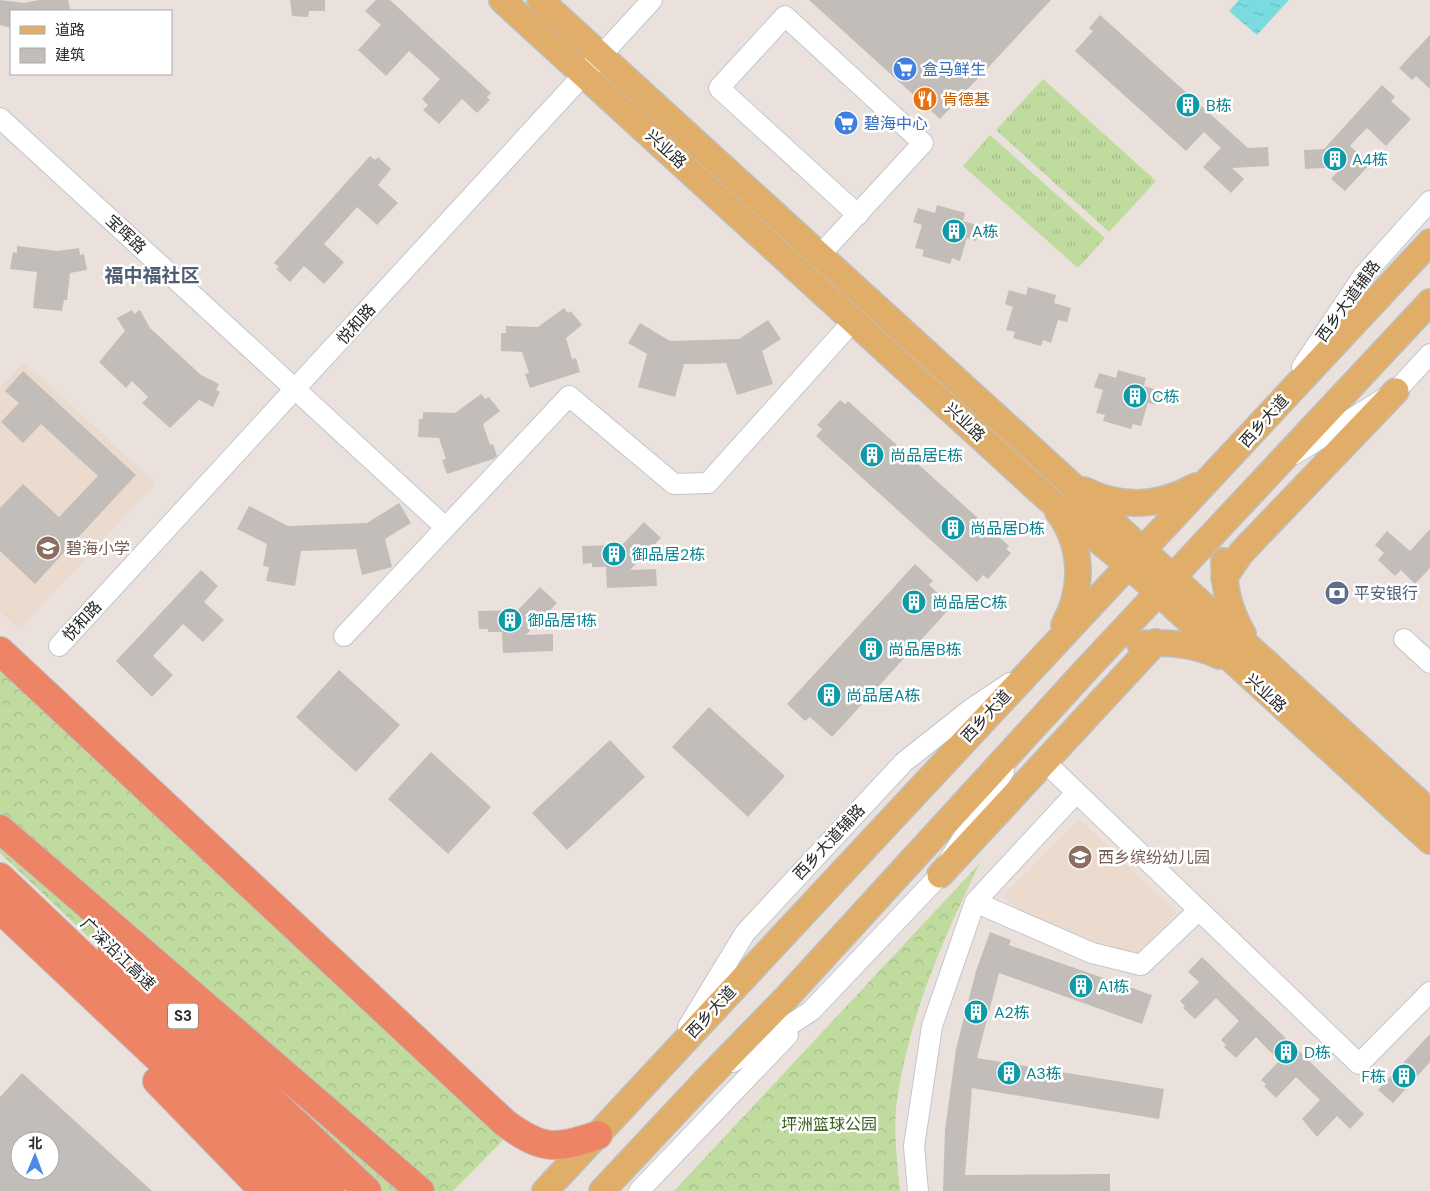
<svg xmlns="http://www.w3.org/2000/svg" width="1430" height="1191" font-family="'DM Sans','Noto Sans SC',sans-serif">
  <style>
    .education { fill: #eadbce }
    .grass { fill: url(#grass-tufts) }
    .forest { fill: url(#forest-crowns) }
    .water { fill: url(#water-ripples) }
    .building { fill: #c2bdb8; fill-rule: evenodd }
    .lines { fill: none; stroke-linecap: round; stroke-linejoin: round }
    .minor-casing { stroke: #c1c6ce; stroke-width: 22 }
    .major-casing { stroke: #bfbfbf; stroke-width: 28 }
    .highway-casing { stroke: #bfbfbf; stroke-width: 30 }
    .minor { stroke: #fff; stroke-width: 20 }
    .major { stroke: #e1ae6a; stroke-width: 25 }
    .highway { stroke: #ed8465; stroke-width: 28 }
    .labels { text-anchor: middle; dominant-baseline: central; stroke-width: 5; stroke-linejoin: round; paint-order: stroke }
    .shield { fill: #fff; stroke: #696969; stroke-width: 1 }
    .shield-label { font-size: 15px; font-weight: bold; fill: #292929 }
    .shop-label { font-size: 16px; fill: #366cbe; stroke: #fff; text-anchor: start }
    .food-label { font-size: 16px; fill: #c56008; stroke: #fff; text-anchor: start }
    .culture-label { font-size: 16px; fill: #0d838f; stroke: #fff; text-anchor: start }
    .street-label { font-size: 16px; fill: #292929; stroke: #fff }
    .education-label { font-size: 16px; fill: #785e54; stroke: #fff; text-anchor: start }
    .service-label { font-size: 16px; fill: #4e5e75; stroke: #fff; text-anchor: start }
    .park-label { font-size: 16px; fill: #3a5e21; stroke: #fff }
    .quarter-label { font-size: 19px; font-weight: bold; fill: #4f5d75; stroke: #fff }
  </style>
  <defs>
    <pattern id="grass-tufts" width="24" height="20" patternUnits="userSpaceOnUse" patternTransform="scale(1.25)"><rect width="24" height="20" fill="#bfdb9e"/><path d="M3 7l-1-3M5 7V3M7 7l1-3M15 17l-1-3M17 17v-4M19 17l1-3" fill="none" stroke="#a4bc88"/></pattern>
    <pattern id="forest-crowns" width="20" height="18" patternUnits="userSpaceOnUse" patternTransform="scale(1.25)"><rect width="20" height="18" fill="#bfdb9e"/><path d="M2 6a3 3 0 1 1 6 0M12 15a3 3 0 1 1 6 0" fill="none" stroke="#a4bc88"/></pattern>
    <pattern id="water-ripples" width="26" height="14" patternUnits="userSpaceOnUse" patternTransform="scale(1.25)"><rect width="26" height="14" fill="#7adbe1"/><path d="M2 4q2-2 4 0t4 0M15 11q2-2 4 0t4 0" fill="none" stroke="#6abcc1"/></pattern>
  </defs>
  <rect width="100%" height="100%" fill="#eae1dd"/>
  <path class="education" d="M24,362L156,483L19,630L0,612V388Z
    M1079,819L1177,913L1135,956L1030,922L1003,896Z"/>
  <path class="grass" d="M1043,79L1156,181L1109,232L996,130Z
    M990,135L1105,238L1078,268L963,166Z"/>
  <path class="forest" d="M0,671L503,1140L453,1191H356L0,853Z
    M980,863C943,938 909,1017 897,1100C893,1130 897,1161 900,1191H674Z"/>
  <path class="water" d="M1239,0H1289L1257,35L1229,11Z"/>
  <path class="building" d="M0,0L24,3L39,0H68L71,11H11V28L0,25Z
    M290,0H325V11H309L308,17L292,16Z
    M376,0H390L491,93L487,97L490,100L477,113L462,99L439,124L423,110L428,105L422,99L440,79L409,51L386,76L358,50L381,25L365,11Z
    M809,0H1051L940,119Z
    M1100,15L1248,148L1268,147L1269,166L1232,168L1244,179L1231,193L1203,167L1221,148L1204,132L1186,151L1075,51L1093,31L1089,28Z
    M1430,35V89L1416,76L1412,80L1399,68Z
    M1382,85L1395,97L1391,101L1411,119L1386,146L1367,128L1358,137L1350,146L1370,164L1345,191L1331,179L1342,167L1305,169L1304,150L1324,149Z
    M370,156L375,160L378,157L391,169L378,185L398,203L377,225L357,207L324,244L344,262L324,284L304,266L290,282L276,269L279,267L274,263Z
    M937,205L965,213L963,221L980,226L976,241L967,238L960,261L952,258L950,264L922,256L924,250L915,248L922,225L913,222L918,208L935,213Z
    M17,246L58,251L79,248L80,255L84,254L87,270L70,273L67,300H64L62,311L33,308L37,272L10,269L13,252L17,253Z
    M1028,287L1056,295L1054,303L1071,308L1067,322L1058,320L1051,343L1043,340L1041,346L1013,338L1015,332L1006,330L1013,307L1005,304L1009,290L1026,295Z
    M564,308L568,313L571,311L582,325L566,338L572,359L576,358L580,372L530,388L525,374L529,373L522,352L501,351V333H506V326L538,327Z
    M132,310L134,314L140,310L150,328L201,375L219,384L216,390L220,392L213,407L199,400L170,428L142,403L148,397L132,381L126,388L99,362L125,331L117,318Z
    M768,320L781,339L762,351L773,384L737,395L726,363L705,364H684L675,397L638,387L647,354L628,343L640,323L670,341L739,339Z
    M1118,370L1146,378L1144,386L1161,391L1157,405L1148,403L1141,426L1133,424L1131,429L1103,421L1105,415L1096,413L1103,390L1094,387L1099,373L1116,378Z
    M23,371L136,475L35,584L0,551V508L23,484L59,517L98,476L41,424L23,443L1,422L19,403L5,391Z
    M481,394L485,399L489,397L500,411L483,424L490,445L493,444L497,456L493,459L447,474L442,460L446,459L439,438L418,437L419,419H423V412L455,413Z
    M840,400L845,404L848,401L1009,546L1006,549L1011,553L988,579L983,575L977,582L816,436L822,429L817,425Z
    M399,503L411,523L385,539L392,567L362,575L356,549L301,551L295,586L266,581L269,567L263,566L267,544L237,529L249,506L288,526L367,523Z
    M644,522L661,538L630,570L656,569L657,586L607,588L606,567H592V563L583,564L582,546L622,545Z
    M1430,529V568L1415,584L1401,570L1395,576L1378,560L1384,553L1375,545L1387,531L1410,551Z
    M915,564L933,581L929,585L952,606L832,737L810,717L805,721L787,704Z
    M201,570L218,586L204,602L224,620L203,642L183,624L153,656L173,675L152,697L116,661Z
    M540,587L557,603L526,635L553,634V651L503,653L502,632H488V629H479L478,611L518,610Z
    M339,670L400,725L356,772L296,717Z
    M709,707L785,776L748,817L672,747Z
    M610,740L645,777L567,850L532,813Z
    M431,752L491,807L448,854L388,799Z
    M990,932L1011,940L1009,945L1152,995L1142,1024L999,973L977,1058L1164,1089L1159,1119L972,1088L965,1175L1110,1174V1191H943L945,1130L956,1049L976,971Z
    M1202,957L1364,1114L1350,1129L1337,1116L1317,1137L1302,1119L1320,1100L1296,1077L1276,1098L1264,1086L1266,1084L1261,1080L1279,1061L1256,1037L1236,1058L1224,1047L1226,1045L1221,1040L1239,1021L1216,998L1195,1019L1183,1008L1185,1006L1180,1001L1199,982L1188,972Z
    M1430,1034V1062L1393,1103L1378,1090Z
    M22,1073L152,1191H0V1097ZM20,1141H50V1171H20Z"/>
  <g class="lines">
    <defs>
      <path id="minor" d="M0,118L445,527
        M820,255L923,143L785,16L719,88L858,215
        M1302,367L1363,276L1430,201
        M1295,454L1396,391L1430,354
        M344,636L569,396L674,484L708,483L854,320
        M1404,639L1430,663
        M59,646L652,0
        M1045,762L1359,1064L1430,992
        M975,902L1092,953L1141,965L1199,910
        M688,1027L745,933L904,762L971,709L1010,683
        M733,1062L811,1011L940,875L1004,771
        M639,1191L788,1035
        M918,1191L914,1146L932,1026L975,902L1076,793"/>
      <path id="major" d="M502,0L1047,498L1128,565L1430,841
        M540,0L1430,812
        M1084,490C1122,509 1159,507 1196,486
        M1058,512C1083,545 1084,589 1064,625
        M1224,561C1224,589 1229,609 1243,634
        M1224,578L1241,553L1396,391
        M1140,644C1168,641 1194,644 1220,656
        M940,875L1156,642
        M545,1191L1430,242
        M602,1191L706,1080L786,998L1084,672L1430,302"/>
      <path id="highway" d="M0,651L505,1123C542,1150 555,1150 598,1135
        M0,829L420,1191
        M0,877L330,1191
        M0,909L299,1191
        M112,949L367,1191
        M157,1081L264,1191"/>
    </defs>
    <use href="#minor" class="minor-casing"/>
    <use href="#major" class="major-casing"/>
    <use href="#highway" class="highway-casing"/>
    <use href="#minor" class="minor"/>
    <use href="#major" class="major"/>
    <use href="#highway" class="highway"/>
  </g>
  <defs>
    <symbol id="supermarket-disc" viewBox="-11 -11 22 22"><circle r="9.5" fill="#3f7fe0" stroke="#fff"/><path d="M-6-5.5h2.5l.6 2H6L4.5 2H-2.5L-4.4-4H-6ZM-1.5 3.2a1.3 1.3 0 1 0 .1 0ZM3 3.2a1.3 1.3 0 1 0 .1 0Z" fill="#fff"/></symbol>
    <symbol id="restaurant-disc" viewBox="-11 -11 22 22"><circle r="9.5" fill="#e8710a" stroke="#fff"/><path d="M-5-6h1v4h1v-4h1v4h1v-4h1v5L-1.5 .5V6h-2V.5L-5-1ZM5-6V6H3V1.5H1.5Q1.5-4 5-6Z" fill="#fff"/></symbol>
    <symbol id="building-disc" viewBox="-11 -11 22 22"><circle r="9.5" fill="#0f9aa8" stroke="#fff"/><path d="M-4-6H4V6H1V3H-1V6H-4ZM-2.5-4.3h1.7v1.8h-1.7ZM.8-4.3h1.7v1.8H.8ZM-2.5-1h1.7V.8h-1.7ZM.8-1h1.7V.8H.8Z" fill="#fff"/></symbol>
    <symbol id="school-disc" viewBox="-11 -11 22 22"><circle r="9.5" fill="#8d6e63" stroke="#fff"/><path d="M0-5L7-2L0 1L-7-2ZM-4 1L0 2.5L4 1V4Q0 6-4 4Z" fill="#fff"/></symbol>
    <symbol id="bank-disc" viewBox="-11 -11 22 22"><circle r="9.5" fill="#5c6f8a" stroke="#fff"/><path d="M-6-4H6V4H-6ZM0-2.3a2.3 2.3 0 1 0 0 4.6a2.3 2.3 0 1 0 0-4.6Z" fill="#fff"/></symbol>
  </defs>
  <g fill-rule="evenodd">
    <use href="#supermarket-disc" x="891" y="55" width="28" height="28"/>
    <use href="#restaurant-disc" x="911" y="85" width="28" height="28"/>
    <use href="#building-disc" x="1174" y="91" width="28" height="28"/>
    <use href="#supermarket-disc" x="832" y="109" width="28" height="28"/>
    <use href="#building-disc" x="1321" y="145" width="28" height="28"/>
    <use href="#building-disc" x="940" y="217" width="28" height="28"/>
    <use href="#building-disc" x="1121" y="382" width="28" height="28"/>
    <use href="#building-disc" x="858" y="441" width="28" height="28"/>
    <use href="#building-disc" x="939" y="514" width="28" height="28"/>
    <use href="#school-disc" x="34" y="534" width="28" height="28"/>
    <use href="#building-disc" x="600" y="540" width="28" height="28"/>
    <use href="#bank-disc" x="1323" y="579" width="28" height="28"/>
    <use href="#building-disc" x="900" y="588" width="28" height="28"/>
    <use href="#building-disc" x="496" y="606" width="28" height="28"/>
    <use href="#building-disc" x="857" y="635" width="28" height="28"/>
    <use href="#building-disc" x="815" y="681" width="28" height="28"/>
    <use href="#school-disc" x="1066" y="843" width="28" height="28"/>
    <use href="#building-disc" x="1067" y="972" width="28" height="28"/>
    <use href="#building-disc" x="962" y="998" width="28" height="28"/>
    <use href="#building-disc" x="1272" y="1038" width="28" height="28"/>
    <use href="#building-disc" x="995" y="1059" width="28" height="28"/>
    <use href="#building-disc" x="1390" y="1062" width="28" height="28"/>
  </g>
  <g class="labels">
    <rect class="shield" x="168" y="1003.5" width="30" height="25" rx="4"/>
    <g class="shield-label">
      <text x="183" y="1016">S3</text>
    </g>
    <g class="shop-label">
      <text x="922" y="69">盒马鲜生</text>
      <text x="864" y="123">碧海中心</text>
    </g>
    <g class="food-label">
      <text x="942" y="99">肯德基</text>
    </g>
    <g class="culture-label">
      <text x="1206" y="105">B栋</text>
      <text x="1352" y="159">A4栋</text>
      <text x="972" y="231">A栋</text>
      <text x="1152" y="396">C栋</text>
      <text x="890" y="455">尚品居E栋</text>
      <text x="970" y="528">尚品居D栋</text>
      <text x="632" y="554">御品居2栋</text>
      <text x="932" y="602">尚品居C栋</text>
      <text x="528" y="620">御品居1栋</text>
      <text x="888" y="649">尚品居B栋</text>
      <text x="846" y="695">尚品居A栋</text>
      <text x="1098" y="986">A1栋</text>
      <text x="994" y="1012">A2栋</text>
      <text x="1304" y="1052">D栋</text>
      <text x="1026" y="1073">A3栋</text>
      <text x="1386" y="1076" text-anchor="end">F栋</text>
    </g>
    <g class="street-label">
      <text transform="translate(666 149) rotate(42)">兴业路</text>
      <text transform="translate(126 234) rotate(43)">宝晖路</text>
      <text transform="translate(1348 301) rotate(-54)">西乡大道辅路</text>
      <text transform="translate(356 324) rotate(-48)">悦和路</text>
      <text transform="translate(1264 421) rotate(-48)">西乡大道</text>
      <text transform="translate(965 422) rotate(43)">兴业路</text>
      <text transform="translate(82 621) rotate(-47)">悦和路</text>
      <text transform="translate(1266 693) rotate(42)">兴业路</text>
      <text transform="translate(986 716) rotate(-47)">西乡大道</text>
      <text transform="translate(829 842) rotate(-47)">西乡大道辅路</text>
      <text transform="translate(118 954) rotate(44)">广深沿江高速</text>
      <text transform="translate(711 1012) rotate(-47)">西乡大道</text>
    </g>
    <g class="education-label">
      <text x="66" y="548">碧海小学</text>
      <text x="1098" y="857">西乡缤纷幼儿园</text>
    </g>
    <g class="service-label">
      <text x="1354" y="593">平安银行</text>
    </g>
    <g class="park-label">
      <text x="829" y="1124">坪洲篮球公园</text>
    </g>
    <g class="quarter-label">
      <text x="152" y="275">福中福社区</text>
    </g>
  </g>
  <rect x="10" y="10" width="162" height="65" fill="#ffffff" stroke="#a9a9a9"/>
  <rect x="20" y="26" width="25" height="8" fill="#e1ae6a" stroke="#a9a9a9"/>
  <text x="55" y="35" font-size="15" fill="#292929">道路</text>
  <rect x="20" y="48" width="25" height="15" fill="#c2bdb8" stroke="#a9a9a9"/>
  <text x="55" y="60" font-size="15" fill="#292929">建筑</text>
  <g transform="translate(35 1156) rotate(1)"><circle r="24" fill="#ffffff" stroke="#a9a9a9"/>
  <path d="M0-4L9 19L0 12L-9 19Z" fill="#4d88e6"/>
  <text y="-8" font-size="14" font-weight="bold" text-anchor="middle" fill="#292929">北</text>
  </g>
</svg>
